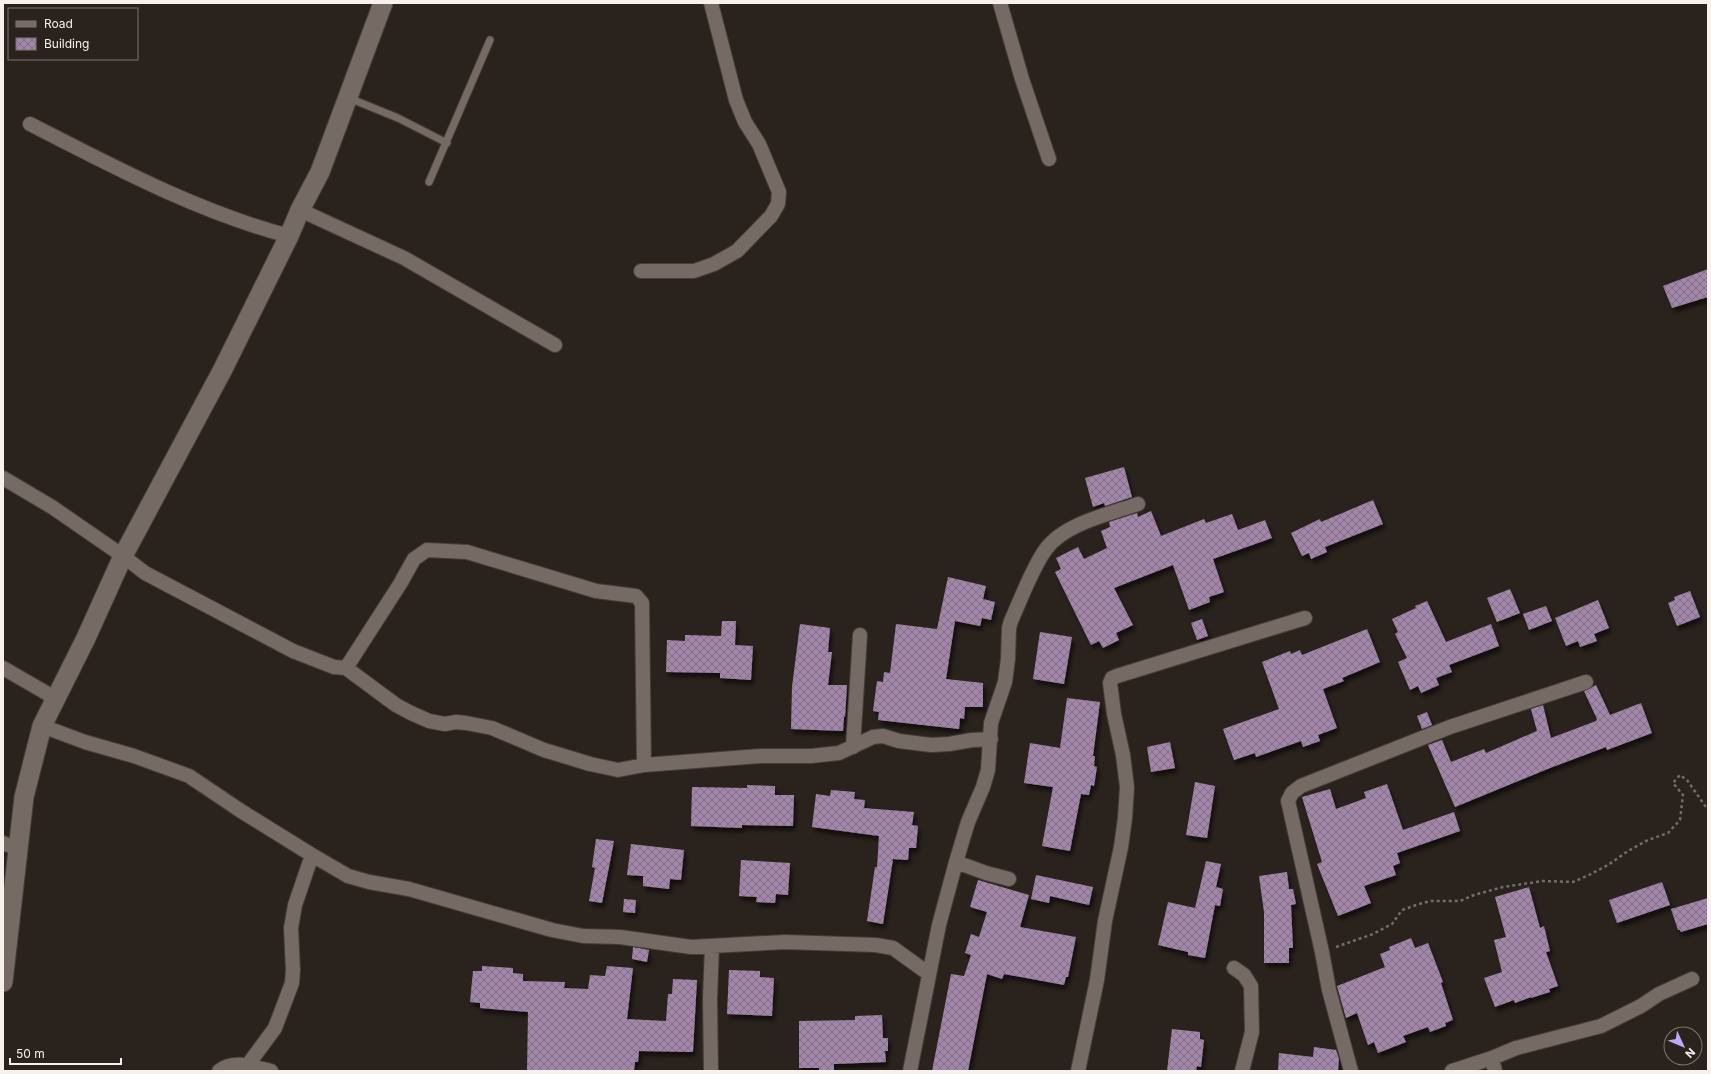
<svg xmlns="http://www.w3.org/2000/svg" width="1711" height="1074" font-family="Inter,sans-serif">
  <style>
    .building { fill: url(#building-cross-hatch); filter: url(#shadow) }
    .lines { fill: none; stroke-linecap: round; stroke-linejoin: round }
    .lane-casing { stroke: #453e3a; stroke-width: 9 }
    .street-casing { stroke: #453e3a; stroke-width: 16 }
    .secondary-casing { stroke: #453e3a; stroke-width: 21 }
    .path { stroke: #736c67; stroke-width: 2.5; stroke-dasharray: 3 3; stroke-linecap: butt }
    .lane { stroke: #756b64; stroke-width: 7 }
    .street { stroke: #756b64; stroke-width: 14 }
    .secondary { stroke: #756b64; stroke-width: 19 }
  </style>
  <defs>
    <pattern id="building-cross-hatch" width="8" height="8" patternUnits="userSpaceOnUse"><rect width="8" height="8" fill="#a186a9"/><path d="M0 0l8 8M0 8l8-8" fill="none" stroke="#837087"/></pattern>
    <filter id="shadow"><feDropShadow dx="2.5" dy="4.5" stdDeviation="2" flood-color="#0009"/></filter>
  </defs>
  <rect width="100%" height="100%" fill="#2a231d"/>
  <path class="building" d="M1708,269V297L1672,308L1663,286Z
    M1124,467L1132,497L1105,506L1104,503L1093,507L1085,478Z
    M1373,500L1383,524L1325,547L1327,552L1311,559L1309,553L1302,556L1291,533L1320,519L1321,522Z
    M1151,511L1161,536L1204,519L1206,523L1232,514L1238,530L1265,520L1272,538L1213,559L1224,592L1209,597L1210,602L1189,610L1173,565L1114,588L1133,625L1116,633L1119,640L1103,648L1099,641L1091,645L1055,572L1061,569L1056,558L1078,547L1084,559L1107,548L1101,531L1110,527L1109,522L1137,513L1138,517Z
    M948,577L986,586L983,599L995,602L991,620L982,618L980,626L955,621L946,679L983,683V707H965L964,719L960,718L959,729L878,720L879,712L873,711L877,681L883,682L884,672L890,673L896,624L937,629Z
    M1510,589L1520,613L1497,622L1487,598Z
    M1690,591L1700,617L1677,626L1668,603L1675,600L1674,597Z
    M1598,600L1609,628L1594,634L1597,641L1580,647L1578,641L1566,646L1555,618Z
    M1427,601L1446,642L1491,624L1499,646L1449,665L1452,672L1436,678L1439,685L1421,693L1418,686L1410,690L1398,662L1407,658L1395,634L1398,632L1392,619L1416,608L1415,606Z
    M1546,606L1552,621L1529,630L1523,614Z
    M1202,619L1208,636L1197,640L1191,623Z
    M722,621H736L735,645L753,646L751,680L720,678V673L666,672L667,640L685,641V635L721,636Z
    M800,624L830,628L828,652H832L828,685H847L845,717H844L843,731L791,729L792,687Z
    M1367,629L1380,662L1342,678L1344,681L1323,689L1337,728L1318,735L1320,741L1303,747L1301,741L1256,757L1255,753L1234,760L1223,729L1279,709L1262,662L1290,651L1291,654L1300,650L1302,655Z
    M1040,632L1072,637L1064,684L1033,679Z
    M1596,685L1610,715L1641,703L1652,733L1607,750L1606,747L1550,768L1455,807L1428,745L1442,740L1451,762L1484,749L1486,753L1537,731L1531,709L1543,705L1551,738L1596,721L1597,719L1584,691Z
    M1067,698L1100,702L1093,756H1095L1094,766L1097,767L1094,786L1091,785L1089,795L1081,794L1070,851L1042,846L1053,787L1024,783L1030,743L1060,748Z
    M1427,712L1432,725L1422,729L1417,716Z
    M1170,742L1175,768L1151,772L1147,747Z
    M1195,782L1215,786L1207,838L1186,835Z
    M1387,784L1403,830L1454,812L1460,831L1397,853L1400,863L1393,866L1396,875L1364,886L1371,903L1338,916L1317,864L1322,862L1302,797L1330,789L1336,809L1366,798L1364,792Z
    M747,785L775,786V795H794L793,826L742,825V828L691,826L692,787L747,788Z
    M831,790L855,792L854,799L865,800L864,808L914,812L912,825L918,826L916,848H909L908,860L893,859L883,924L867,921L875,867H877L879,836L812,827L816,794L830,796Z
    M596,839L614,841L602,903L589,901L595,868L592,867Z
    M631,844L684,850L681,880L670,879L669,889L643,886V876L627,875Z
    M741,860L790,863L788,895L776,894L775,903L756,902L757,897L739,896Z
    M1206,861L1221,864L1216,887L1223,889L1220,906L1215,905L1205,958L1188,955V952L1158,945L1168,902L1195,908Z
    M1287,872L1289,889H1293L1296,904L1291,905L1293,948H1289V963H1264V912L1259,876Z
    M1036,875L1093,887L1089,905L1050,896L1049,903L1031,899Z
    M978,880L1029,895L1020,927L1076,937L1068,977H1066L1064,985L1004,974L1002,979L987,974L968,1071H932L951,974L964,976L971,955L965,953L971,934L979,937L987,912L970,907Z
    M1662,882L1670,905L1617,923L1609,900Z
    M1529,887L1540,928L1544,926L1550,951L1546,952L1558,986L1549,989L1550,992L1531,998V997L1515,1003L1514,1000L1495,1007L1484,978L1502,972L1494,940L1506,937L1495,897Z
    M1708,898V924L1681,932L1680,930H1678L1671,909Z
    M624,899L636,900L635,913L623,912Z
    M1411,938L1415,948L1428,943L1443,982L1441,983L1453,1020L1445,1023L1446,1026L1430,1032L1428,1027L1403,1036L1406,1042L1378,1053L1374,1042L1368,1045L1357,1013L1346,1018L1337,986L1385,967L1380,954L1390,950L1389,947Z
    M633,947L649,950L647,962L632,959Z
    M482,966L513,968V973L523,974V981L565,982L564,988L588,989L590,975L605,976L607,966L633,968L627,1019L666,1021L668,994H672L673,979L697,980L693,1052L639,1051L638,1062H635L634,1071H527L528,1012L480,1008V1003L470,1002L473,971H482Z
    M729,970L760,971V977L774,978L772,1016L727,1014Z
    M882,1015L883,1038H888V1051H885L886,1062L834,1064V1071H819V1068H799V1021L855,1020V1016Z
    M1172,1029L1200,1032V1039L1204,1040L1201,1067L1197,1066L1196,1071H1167Z
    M1314,1047L1336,1050L1339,1059L1338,1071H1278L1279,1053L1313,1057Z"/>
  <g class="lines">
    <defs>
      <path id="lane" d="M349,98L398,118L447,143
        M429,182L490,40"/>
      <path id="street" d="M1000,3L1022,79L1049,159
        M30,124C114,167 198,212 289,236
        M300,210L404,258L555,345
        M641,271H694L714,264L737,251L771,216L778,204L779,192L759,144L745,122L736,100L711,3
        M3,478L52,507L123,556L145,573L293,651L334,667L346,668L396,705L411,713L429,721L445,724L456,722L466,723L492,728L544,750L590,764L618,770L644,765L760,756H811L839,753L873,737L883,736L899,741L931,745L949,744L972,740L991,739
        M3,668L55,698
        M346,668L400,584L414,559L427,550L467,552L596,591L636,596L642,603L644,765
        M42,726L85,742L134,756L189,776L241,811L312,855L348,876L369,882L409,889L552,930L583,936L620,937L691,947L785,942L876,945L893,948L929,974
        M853,747L860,635
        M3,843L18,849
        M1009,879L986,873L956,862L968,822L983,787L988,770L991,723L1005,682L1008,659L1009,628L1011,621C1021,599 1032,568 1046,549C1064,524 1109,514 1138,504
        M1234,968L1244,975L1251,986L1252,1032L1242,1071
        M1492,1058L1495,1071
        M247,1066L275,1028L292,983L293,970L291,928L295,905L312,855
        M219,1071C233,1059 254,1067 271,1071
        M711,1071L710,999L712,946
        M910,1071L939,925L956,862
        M1078,1071L1097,980L1105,921L1121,847L1125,818L1127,787L1123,755L1114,714L1110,683L1112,678L1117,676L1305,618
        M1351,1071L1329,990L1322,952L1288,801L1292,793L1301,786L1450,727L1586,682
        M1452,1071L1492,1058L1516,1048L1601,1026L1641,1006L1659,994L1692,979"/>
      <path id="secondary" d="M3,982L24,797L42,726L86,638L123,556L223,369L289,236L300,210L320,172L383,3"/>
    </defs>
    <use href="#lane" class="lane-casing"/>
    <use href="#street" class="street-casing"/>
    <use href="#secondary" class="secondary-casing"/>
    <path class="path" d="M1336,947L1373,934L1392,924L1402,910L1419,904L1431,901H1460L1474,895L1503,887L1543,881L1573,882L1589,875L1608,865L1628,851L1648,840L1668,833L1680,820L1683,795L1673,783L1680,775L1687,780L1708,810"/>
    <use href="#lane" class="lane"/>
    <use href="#street" class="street"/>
    <use href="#secondary" class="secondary"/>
  </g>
  <rect width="1711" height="1074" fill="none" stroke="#f7f1ed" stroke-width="8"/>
  <rect x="8" y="8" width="130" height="52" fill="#2a231d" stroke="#7c7570"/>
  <rect x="16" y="21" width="20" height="6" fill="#756b64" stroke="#7c7570"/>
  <text x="44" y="28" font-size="12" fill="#f7f1ed">Road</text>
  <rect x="16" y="38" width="20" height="12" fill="url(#building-cross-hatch)" stroke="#7c7570"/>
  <text x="44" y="48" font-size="12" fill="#f7f1ed">Building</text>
  <g transform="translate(1683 1046) rotate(134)"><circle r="19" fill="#2a231d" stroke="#7c7570"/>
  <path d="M0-3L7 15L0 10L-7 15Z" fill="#baaaf7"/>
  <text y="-6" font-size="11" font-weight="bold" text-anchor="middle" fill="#f7f1ed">N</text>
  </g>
  <path d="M10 1058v6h111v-6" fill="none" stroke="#f7f1ed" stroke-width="2"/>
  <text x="16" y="1058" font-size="12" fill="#f7f1ed" stroke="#2a231d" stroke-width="3" paint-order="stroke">50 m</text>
</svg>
